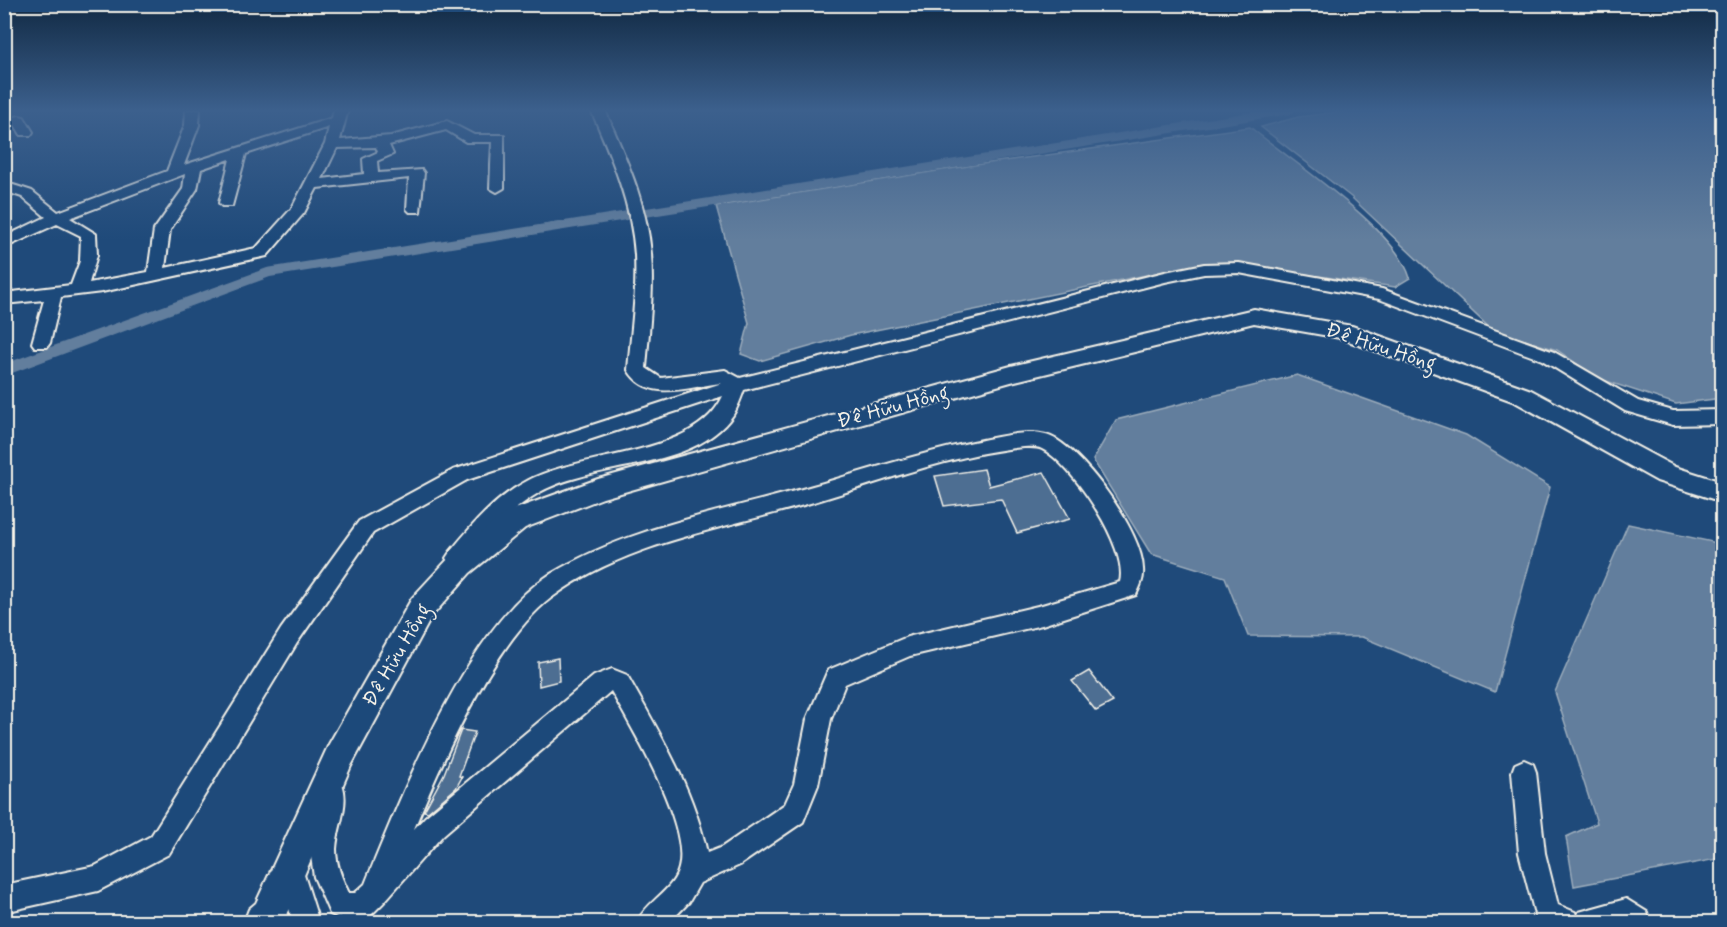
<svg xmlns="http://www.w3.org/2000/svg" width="1727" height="927" font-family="Mynerve,sans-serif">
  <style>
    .water { fill: #627e9d; stroke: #9cacbb; stroke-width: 1.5 }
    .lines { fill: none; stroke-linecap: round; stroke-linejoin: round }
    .canal { fill: #627e9d; fill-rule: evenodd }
    .building { fill: #4d6e92; stroke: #f4f1e8; stroke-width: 1.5 }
    .minor-casing { stroke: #f4f1e8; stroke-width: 4 }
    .major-casing { stroke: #f4f1e8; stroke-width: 4 }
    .minor { fill: #1f4a7a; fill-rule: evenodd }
    .major { fill: #1f4a7a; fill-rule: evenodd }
    .labels { text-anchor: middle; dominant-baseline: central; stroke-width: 4.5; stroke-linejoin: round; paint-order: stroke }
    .street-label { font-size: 21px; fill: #f4f1e8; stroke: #1f4a7a }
  </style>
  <rect width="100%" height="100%" fill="#1f4a7a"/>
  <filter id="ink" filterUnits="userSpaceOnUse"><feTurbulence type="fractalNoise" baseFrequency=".0167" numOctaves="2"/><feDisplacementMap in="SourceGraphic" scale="12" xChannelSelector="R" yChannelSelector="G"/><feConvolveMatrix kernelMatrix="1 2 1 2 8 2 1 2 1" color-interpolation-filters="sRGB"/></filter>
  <g filter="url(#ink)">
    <path class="water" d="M1354,110H1722V398L1676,404L1597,378L1557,350L1492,330L1351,197L1261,127L1298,117Z
      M1250,127C1292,162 1396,228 1410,278L1395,287L1243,265H1211L1166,271L851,335L760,361L741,354L749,323L716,206L975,165Z
      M1297,375L1466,435L1550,487L1495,692L1362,637L1248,636L1225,577L1151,554L1093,460L1116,420Z
      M1628,524L1722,544V858L1574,886L1566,837L1597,823L1555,692Z"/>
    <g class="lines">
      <path class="canal" d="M1264,110H1296L1290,114L270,277L4,376V364L267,268Z"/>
    </g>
    <path class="building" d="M984,469L989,486L1044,472L1070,519L1017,533L1001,499L944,506L935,476Z
      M558,658L559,681L539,686L538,662Z
      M1089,671L1113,702L1096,711L1072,681Z
      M461,730L475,732L459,776L462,777L456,788L428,812L424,811L444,774Z"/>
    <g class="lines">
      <defs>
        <path id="minor" d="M186,110H200L199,125L184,165L332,118L334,110H348L340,140L391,136L447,121L474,135H504V188L497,192L490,188L492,142H466L446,130L389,145L393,154L377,161L378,173L422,170L424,173L420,212H410L407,209L409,178L317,188L304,213L267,256L102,292L61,297L50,343L47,347H35L32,343L44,300L4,304V293L71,285L80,261L81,236L57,224L4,248V237L46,217L22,197L4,191V182L32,191L58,212L167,171L185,125ZM329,127L325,144L292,208L256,248L165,268L170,230L197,189L201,169L230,159L219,203L222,206H232L246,154ZM376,147L378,152L363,159L364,174L322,179L337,148ZM185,174L183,189L154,230L148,272L89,283L97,255L96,234L70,218Z
          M591,110H605C625,156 647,203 651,254C654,292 649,330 646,368L661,378L725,370L740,378L1165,272L1204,264L1239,263L1382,289L1554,352L1638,401L1673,411L1722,410V424L1673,425L1625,411L1542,360L1379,299L1239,273L1204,274L1165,282L744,390C741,398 738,407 733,415C694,471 596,461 540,492C510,509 486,537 464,564L457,567L450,564L446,558L450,552C472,525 496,497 527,481C582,451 695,458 723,396L467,480L373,533L297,643L169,854L98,891L4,912V885L95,866L151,836L281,629L359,521L453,470L722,383C691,386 648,404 628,370C631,332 637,294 635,255C632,205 611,156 591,110Z
          M19,116L24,117L33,132L31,135H21L15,125L4,128V120Z
          M1031,433C1040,433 1049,435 1057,440C1088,459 1142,532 1143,569C1144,579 1140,587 1136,595L1042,625L910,656L845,684L831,719L818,785L803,822L740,865L700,883L689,902L670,922H637C646,902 674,890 679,868C690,825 633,730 611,691L443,835L384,902L370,916L346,921L330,914L314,877L310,849L324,784L333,781L342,784C350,804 337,828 336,849C336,865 342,879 349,893H355L365,884C402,794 467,627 549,575C626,528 717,513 802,489C859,473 915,454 973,442C992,438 1011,433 1031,433ZM1024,447C1030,447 1036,446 1042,449C1072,464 1129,548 1120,582L1042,605L907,637L828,670L807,719L794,784L785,804L722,847L707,853C694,789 659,732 627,675L612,669L594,676L425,817L414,829C441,763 494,641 551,598C623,544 716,530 800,506C874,485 947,455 1024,447Z
          M1524,760L1533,764L1536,772L1545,853L1558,905L1575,912L1577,918L1579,912L1626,899L1647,912L1650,922H1537L1519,853L1512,772L1515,764Z
          M290,855L299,859L319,922H293L277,868L281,859Z"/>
        <path id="major" d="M1254,309L1352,326L1531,390L1675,467L1722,482V502L1657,481L1515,402L1340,338L1254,323L1011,382L603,498L525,528L470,573L432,616L351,766L284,922H244L249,909L256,903L329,744L412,598L450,557L507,512L598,479L1011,366Z"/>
      </defs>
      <use href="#minor" class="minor-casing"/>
      <use href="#major" class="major-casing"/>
      <use href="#minor" class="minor"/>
      <use href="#major" class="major"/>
    </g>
  </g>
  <linearGradient id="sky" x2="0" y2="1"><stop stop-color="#112943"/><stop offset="0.46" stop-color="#3c608d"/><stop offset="1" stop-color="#3c608d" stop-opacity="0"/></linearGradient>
  <rect width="1727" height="240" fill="url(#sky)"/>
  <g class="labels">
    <g class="street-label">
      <text transform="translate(1381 347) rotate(18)">Đê Hữu Hồng</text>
      <text transform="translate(893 407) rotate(-15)">Đê Hữu Hồng</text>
      <text transform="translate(397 655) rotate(-60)">Đê Hữu Hồng</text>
    </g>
  </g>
  <rect width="1727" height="927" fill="none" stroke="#1f4a7a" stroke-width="24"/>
  <rect x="12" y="12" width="1703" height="903" fill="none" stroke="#f4f1e8" stroke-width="2" filter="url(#ink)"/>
</svg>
